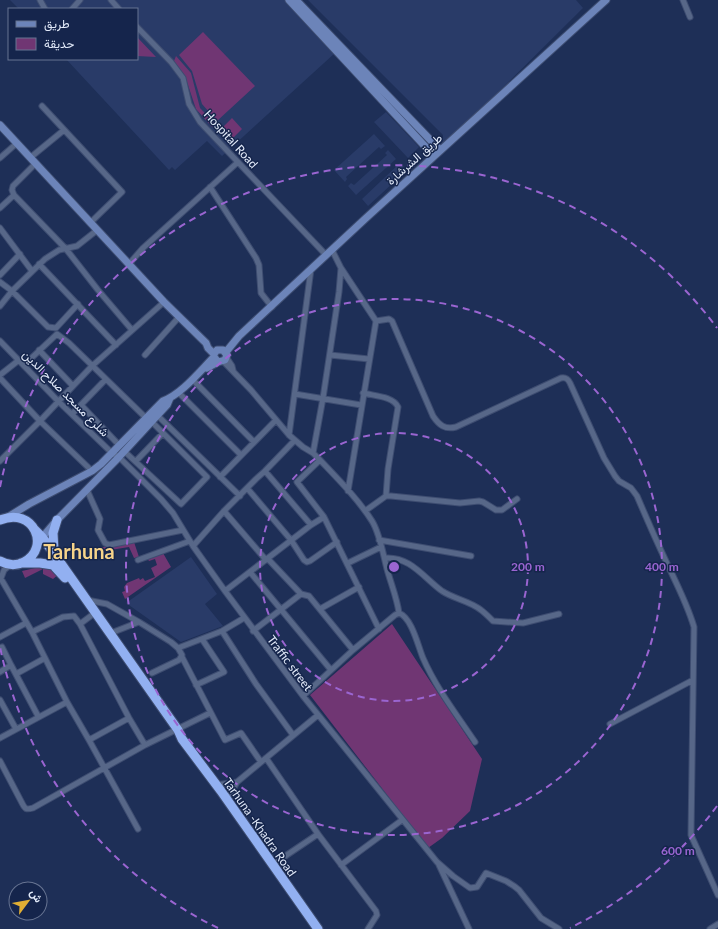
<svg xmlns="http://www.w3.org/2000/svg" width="718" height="929" font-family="Lato,Vazirmatn,sans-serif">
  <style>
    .built { fill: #293b68 }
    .green { fill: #703673 }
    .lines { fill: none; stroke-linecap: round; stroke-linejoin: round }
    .street-casing { stroke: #3e4d71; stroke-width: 7 }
    .secondary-casing { stroke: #3e4d71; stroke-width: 9 }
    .highway-casing { stroke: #3e4d71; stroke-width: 11 }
    .street { stroke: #576788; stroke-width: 5 }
    .secondary { stroke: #6c84b9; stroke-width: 7 }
    .highway { stroke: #92b0f1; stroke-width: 9 }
    .ring { fill: none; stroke: #9a65d1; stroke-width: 2; stroke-dasharray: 7 5 }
    .labels { text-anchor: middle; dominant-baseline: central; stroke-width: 3; stroke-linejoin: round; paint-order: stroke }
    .street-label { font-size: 12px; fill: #e3ebfa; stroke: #15254c }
    .town-label { font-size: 20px; font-weight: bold; fill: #f7d48a; stroke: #15254c }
    .centre { fill: #9a65d1; stroke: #15254c; stroke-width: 2 }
    .ring-label { font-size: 12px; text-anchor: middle; font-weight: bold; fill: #9a65d1; stroke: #15254c; stroke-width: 3; stroke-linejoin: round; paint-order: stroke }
  </style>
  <rect width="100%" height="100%" fill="#1e2f57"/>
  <path class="built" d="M10,0H285L335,53L222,156L207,141L175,170L172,167L169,170L66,59H137V9H19Z
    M308,0H576L583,8L442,148L443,135Z
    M386,112L419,147L408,158L374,122Z
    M374,134L385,146L381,149L379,147L346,177L347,179L345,182L334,170Z
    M388,150L396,159L356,195L348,186L351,183L354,185L387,155L385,153Z
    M400,163L407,170L368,206L362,199Z
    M191,557L217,594L205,604L223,626L181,642L126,603Z"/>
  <path class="green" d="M203,32L255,86L217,121L202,104L192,71L179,55Z
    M137,37L156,57L137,56Z
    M176,56L191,73L200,108L215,124L212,127L196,109L185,76L174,61Z
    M232,118L242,129L233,138L222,128Z
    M134,542L139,557L134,558L129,547L98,552V548Z
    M163,553L171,567L125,599L122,592L125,591L124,587L127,583L139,578L140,580L143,578L145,581L155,577L151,568L157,565L155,559L149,561L147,558L154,556L155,557Z
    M44,566L48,567L59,574L53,579L43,574V569L25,578L22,571Z
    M392,624L482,759L470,811L442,838L428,848L310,695Z"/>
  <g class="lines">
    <defs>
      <path id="street" d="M40,0L45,9
        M111,0L119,9
        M683,0L690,17
        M72,9L80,0
        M137,27L171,62L183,78L189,104L200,122L326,255
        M42,106L122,192L90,223
        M31,157L64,130
        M0,158L17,143
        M36,163L13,186L12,190L14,195L66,249L98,290L132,330
        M210,187L256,258L259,265L261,293L272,307
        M0,208L14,195
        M0,228L32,271
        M39,264L116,345
        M129,264L143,248L238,162
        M341,268L376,321L389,319L392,321L433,416C439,425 445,430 456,427L561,378C566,377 568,379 570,383L604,458L615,476L619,481L631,488L637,496C646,517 655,538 665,559C675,581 687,603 694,627L691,835L718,895
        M0,275L20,254
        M0,282L12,291L48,327L56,328L78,304
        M0,306L12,291L45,259L59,250L77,246L96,231
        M0,341L59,402L112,453L119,457L161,499L173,513L193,546L225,591L303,696L437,862L453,876L470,888L477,887L486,873L506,881L514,886L519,890L541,918L559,929
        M145,355L179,317
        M330,355L369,359
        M226,357L232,366L233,370
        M223,361L251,390L289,435L303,447L313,453L320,460C338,479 358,499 372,521C380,534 383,554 387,569C391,584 397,598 399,613
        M24,365L57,334L69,343L146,418
        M0,375L19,360
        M0,378L40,421L92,471
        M192,379L254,442
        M73,386L92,366L164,302
        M178,392L241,455
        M363,393C374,396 393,396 398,407L388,469L386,496
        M295,394L361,405
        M81,405L119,445
        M72,414L106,379
        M157,415L240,496
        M289,435L311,269
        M124,451L181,504L207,477L151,421
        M313,453L323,398L339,292L341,268L332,250
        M320,460L297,482L324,517L379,629
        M0,461L40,421L73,386L39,350
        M136,461L163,433
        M265,471L311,525
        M220,477L276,420
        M247,488L291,540L304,560L307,562L310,561L337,542
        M87,490L100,519L98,530L105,543L109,545L183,530
        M348,491L376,321
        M224,511L266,560
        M365,511L386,496H391L460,503L479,501L483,502L496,510H502L517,499
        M379,540L471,556
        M193,546L224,511L256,479L265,471L295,440
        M385,558C410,556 424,578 442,591C454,599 470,601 481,610C485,613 489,617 493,621L523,623L559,614
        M268,559L301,594L309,596L353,650
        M138,560L190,541
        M348,563L381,547
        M250,572L331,670
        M0,577L32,632L67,702L89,740L138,829
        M1,578L4,570L10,565
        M225,591L311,525L324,517
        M87,600L107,604L139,622L171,642L178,648L222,631L244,618
        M320,609L359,587
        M399,613C412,618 418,646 423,658C436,688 457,715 475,742
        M80,624L92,615
        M222,631L256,684L293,735
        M253,631L301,594
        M32,632L63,617L74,616L80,624L129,718L145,745
        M111,633L139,622
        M0,637L26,623
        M2,647L11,665
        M182,657L225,740L241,733L261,762
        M0,672L11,665L38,716
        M152,673L179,660L182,655L178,648
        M16,674L45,658
        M196,685L224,672L202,639
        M303,696L353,650L395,615L399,613
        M0,700L16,729
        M610,724L693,680
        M0,738L67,702
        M89,740L129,718
        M266,758L318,834L376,911L377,915L368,929
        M0,761L22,803C25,809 26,810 33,808L145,745L210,713
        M216,785L237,782
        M227,800L237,782L318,715
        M272,865L318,834
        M341,865L402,820
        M439,865L469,929
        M710,929L718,924"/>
      <path id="secondary" d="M289,0L434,156
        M296,0L440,150
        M0,125L164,302L206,343L208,348L214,354
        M226,352L239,336L366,218L606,0
        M207,368L218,362L225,360L227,355L223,350H217L214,354V357L218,362
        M8,517L29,504L92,471L101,464L163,401C182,394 200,371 214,357
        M40,540L57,520L119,457L167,405L170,398"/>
      <path id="highway" d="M0,520C34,506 51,548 24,562C16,566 7,565 0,561
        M34,529L42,537L55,555L178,730L182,739L221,791L318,929
        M54,551L53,533L57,520
        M21,563H40L53,565L65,578"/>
    </defs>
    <use href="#street" class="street-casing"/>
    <use href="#secondary" class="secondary-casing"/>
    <use href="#highway" class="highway-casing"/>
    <use href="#street" class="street"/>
    <use href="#secondary" class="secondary"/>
    <use href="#highway" class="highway"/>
  </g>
  <g class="ring">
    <circle cx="394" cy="567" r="134"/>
    <circle cx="394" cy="567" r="268"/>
    <path d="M717 806A402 402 0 0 1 570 928M218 928A402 402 0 0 1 0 647M0 487A402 402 0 0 1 717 328"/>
  </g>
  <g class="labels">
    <g class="street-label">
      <text transform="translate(231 139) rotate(48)">Hospital Road</text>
      <text transform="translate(414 159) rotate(-42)">طريق الشرشارة</text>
      <text transform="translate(66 393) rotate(45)">شلرع مسجد صلاح الدين</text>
      <text transform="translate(290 663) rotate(53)">Traffic street</text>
      <text transform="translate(260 827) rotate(55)">Tarhuna -Khadra Road</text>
    </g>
    <g class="town-label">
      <text x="79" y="551">Tarhuna</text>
    </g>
  </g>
  <circle cx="394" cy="567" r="6" class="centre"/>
  <g class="ring-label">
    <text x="528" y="571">200 m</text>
    <text x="662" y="571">400 m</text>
    <text x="678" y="855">600 m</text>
  </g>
  <rect x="8" y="8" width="130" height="52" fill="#15254c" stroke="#677492"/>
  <rect x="16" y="21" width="20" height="6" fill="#6c84b9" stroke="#677492"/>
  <text x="44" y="28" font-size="12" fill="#e3ebfa">طريق</text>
  <rect x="16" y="38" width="20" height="12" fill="#703673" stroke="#677492"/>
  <text x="44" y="48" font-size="12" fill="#e3ebfa">حديقة</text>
  <g transform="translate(28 901) rotate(58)"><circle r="19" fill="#15254c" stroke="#677492"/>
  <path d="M0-3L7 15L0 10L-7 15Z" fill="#e1af34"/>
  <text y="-6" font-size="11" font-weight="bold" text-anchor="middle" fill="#e3ebfa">ش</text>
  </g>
</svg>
